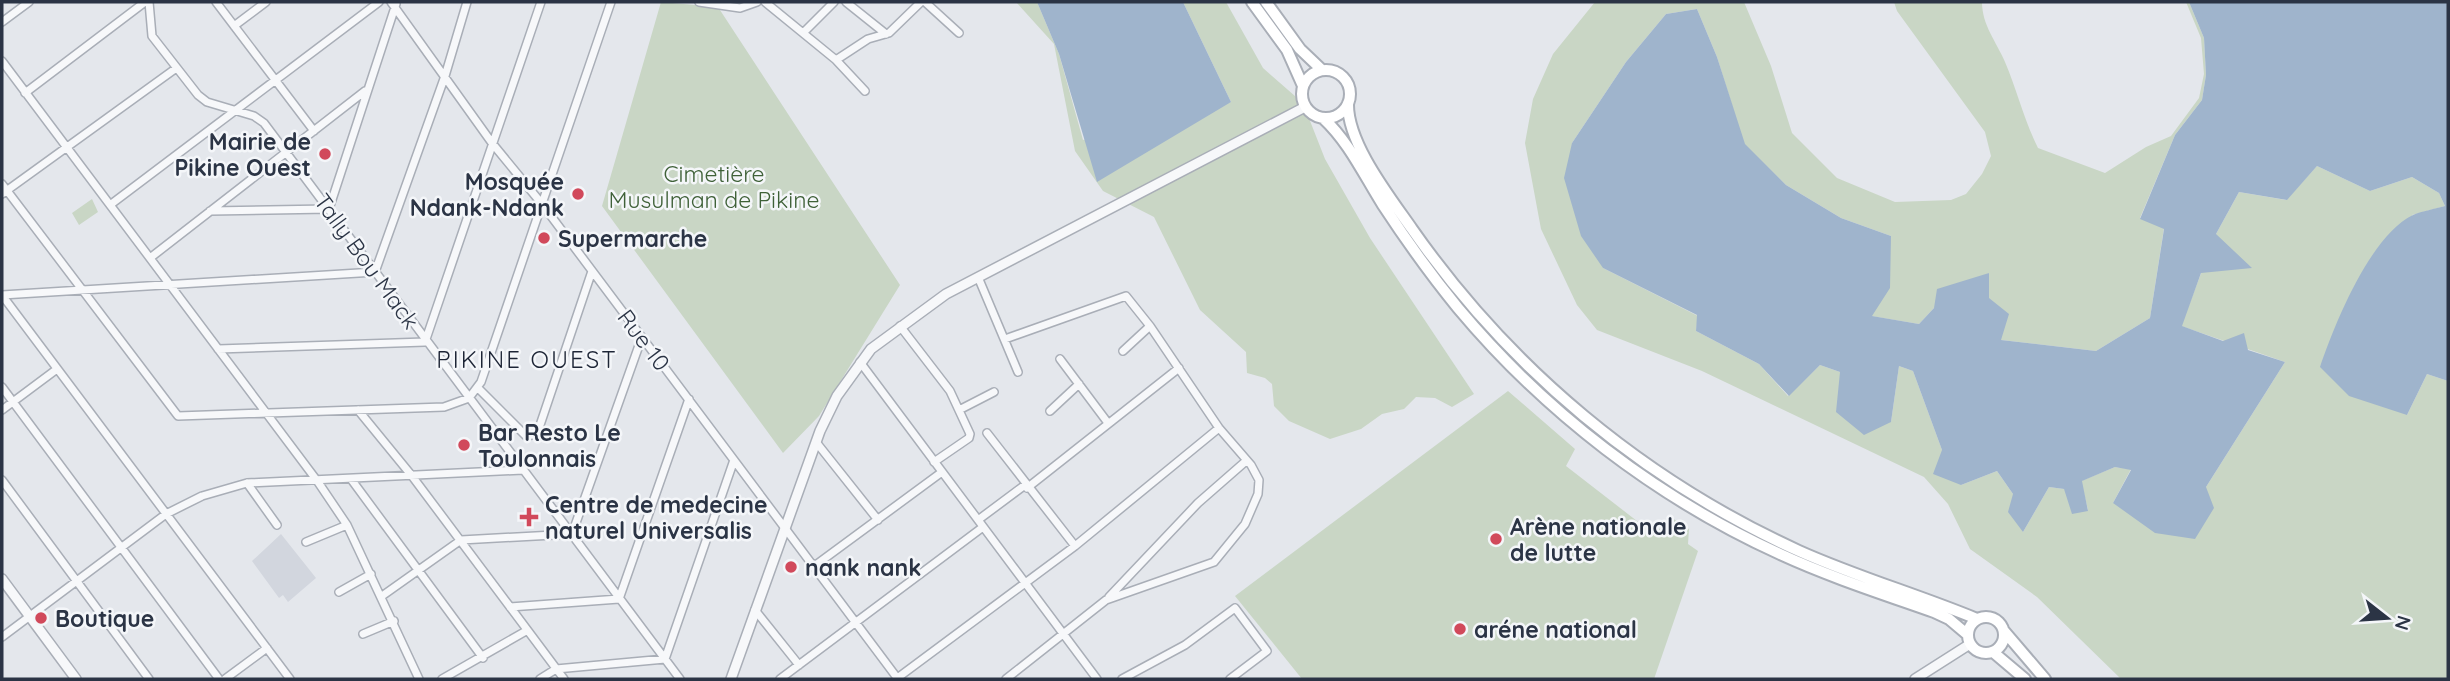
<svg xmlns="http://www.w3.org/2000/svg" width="2450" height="681" font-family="Quicksand,sans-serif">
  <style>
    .built { fill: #d2d6de }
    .green { fill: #c9d6c5 }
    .water { fill: #9fb4cc }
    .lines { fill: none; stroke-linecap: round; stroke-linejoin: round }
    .minor-casing { stroke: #a9aeb7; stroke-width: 10 }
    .tertiary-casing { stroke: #a9aeb7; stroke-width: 12 }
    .secondary-casing { stroke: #a9aeb7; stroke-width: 14 }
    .minor { stroke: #f7f8fa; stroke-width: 7 }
    .tertiary { stroke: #f7f8fa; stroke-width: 9 }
    .secondary { stroke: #fff; stroke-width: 10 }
    .poi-dot { fill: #d1495b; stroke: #f4f6f9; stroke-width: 2.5 }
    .labels { text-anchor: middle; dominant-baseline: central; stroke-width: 5; stroke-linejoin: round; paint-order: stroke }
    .poi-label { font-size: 23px; font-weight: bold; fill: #2b3445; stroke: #f4f6f9; text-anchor: start }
    .park-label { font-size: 23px; fill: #3f6138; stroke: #f4f6f9 }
    .street-label { font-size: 23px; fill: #2b3445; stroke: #f4f6f9 }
    .neighbourhood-label { font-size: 24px; letter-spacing: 2px; fill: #1d2536; stroke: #f4f6f9 }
  </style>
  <rect width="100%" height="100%" fill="#e4e7ec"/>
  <path class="built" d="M281,534L316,578L288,602L283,595L279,598L252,561Z"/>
  <path class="green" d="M661,2L718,7L900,285L819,416L783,453L602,206Z
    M1016,2H1037L1059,54L1083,140L1231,102L1183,2H1226L1263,68L1303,103L1325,159L1370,238L1474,394L1452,407L1435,398L1416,397L1404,409L1382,414L1361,429L1330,439L1289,421L1274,406L1272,384L1265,378L1247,373L1246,352L1200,310L1154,217L1103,191L1075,151L1054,44Z
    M1595,2H1744L1771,66L1792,133L1837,178L1895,202L1951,200L1966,194L1982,174L1991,156L1985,132L1897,11L1894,2H1982C1982,25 1996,41 2005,62C2017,90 2024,120 2038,148L2105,173L2146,147L2171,136L2199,98L2204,74L2201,38L2186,2H2189L2204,38L2206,75L2202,100L2175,135L2140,218L2164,228L2150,318L2096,351L2001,340L1989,299V273L1934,308L1919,324L1871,316L1891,236L1841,218L1786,185L1744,144L1717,57L1697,9L1666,14L1626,62L1572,143L1603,268L1698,316L1696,331L1759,364L1788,396L1820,365L1840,372L1891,422L1899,366L1913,371L1942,450L1961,485L1997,471L2013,494L2023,532L2049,487L2064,489L2088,510L2081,481L2115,467L2131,469L2113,503L2206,487L2285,362L2181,326L2216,234L2239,192L2286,200L2317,166L2370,191L2412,177L2439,193L2445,206L2412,215L2407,415L2427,374L2448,381V679H2121L2037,597L1970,549L1948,504L1924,477L1702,371L1597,330L1577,305L1541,229L1525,143L1533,99L1553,54Z
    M92,199L98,212L79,225L72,213Z
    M1508,391L1575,449L1566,466L1655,535L1669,516L1689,529L1688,544L1698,551L1654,679H1302L1235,596Z"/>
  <path class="water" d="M1037,2H1183L1231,102L1097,182L1059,54Z
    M2189,2H2448V381L2427,374L2407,415L2349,396L2320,367C2335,323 2370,236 2413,215C2422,211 2435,209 2445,206L2439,193L2412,177L2370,191L2317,166L2287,200L2239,192L2216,234L2252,268L2201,273L2182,326L2223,341L2244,333L2248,350L2285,362L2206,487L2214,508L2195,539L2155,533L2113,503L2131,470L2115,467L2082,481L2088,511L2072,514L2064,489L2049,487L2023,532L2008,512L2013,494L1997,471L1961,485L1933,474L1942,450L1913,371L1899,366L1891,422L1864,435L1836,412L1840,372L1820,365L1789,396L1759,364L1696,331L1697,315L1603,268L1581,236L1564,178L1572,143L1626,62L1666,14L1697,9L1717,57L1745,144L1786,185L1841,218L1891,236L1890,288L1872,316L1919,324L1934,308L1937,289L1989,273V298L2009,314L2001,340L2096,351L2150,318L2164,229L2140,219L2175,135L2202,100L2206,75L2204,38Z"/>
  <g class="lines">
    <defs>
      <path id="minor" d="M149,2L152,36L198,95L207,102L254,116L264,123L680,679
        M216,2L314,131
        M391,2L492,143L542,204L898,679
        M699,2L740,8L757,2
        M765,2L836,60L868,39L889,33L921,2
        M846,2L886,34
        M925,2L959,33
        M2,22L29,2
        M234,26L266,2
        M803,33L834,2
        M836,60L865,91
        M2,61L318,482L347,525L419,679
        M25,93L145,2
        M2,184L178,416L444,407L469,398L481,382L611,2
        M2,194L175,69
        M110,205L379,2
        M210,211L329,209L396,4
        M150,258L365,91
        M978,277L1018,372
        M2,295L375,272L445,76L467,2
        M2,295L290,679
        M900,326L950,391L970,434L969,438L934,462
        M1005,339L1126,296L1150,326L1123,351
        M218,349L425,342L541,2
        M1060,359L1108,423
        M860,362L1097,679
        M2,387L219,679
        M478,388L526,436L537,434L592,271
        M2,410L57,369
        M358,410L412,476L564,679
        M959,410L994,392
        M1050,411L1079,384
        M987,433L1075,546
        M816,442L878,520
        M351,479L483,658
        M2,480L149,679
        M247,483L277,525
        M1027,488L1179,368
        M978,520L1025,485
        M306,542L347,525
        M813,567L942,472
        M339,592L371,574
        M382,596L461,540L572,534L642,337
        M1109,597L1198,503L1246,461
        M510,607L619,599L689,399
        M755,610L799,665
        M363,634L394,621
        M2,637L166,514L202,496L247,483L523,470
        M225,679L267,648
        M442,679L526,631
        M540,679L556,669L665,659L734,460
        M780,679L983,527
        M896,679L1075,546L1219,428
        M1006,679L1106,600L1214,562L1245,524L1258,494L1259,480L1251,465L1219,428L1150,326
        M1122,679L1185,645L1235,608L1267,651L1230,679"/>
      <path id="tertiary" d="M2,579L76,679
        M731,679L820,431L837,396L871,349L946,294L1305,107
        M1915,679L1970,644"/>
      <path id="secondary" d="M1252,2L1287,50L1303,86
        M1266,2L1300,49L1321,69
        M1302 94a24 24 0 1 1 48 0a24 24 0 1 1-48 0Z
        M1348,103C1347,143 1389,196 1412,229C1510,369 1643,480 1799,551C1857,577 1919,595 1977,619
        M1323,118C1349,142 1364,175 1383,205C1406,240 1431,275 1458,308C1545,412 1657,498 1780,554C1830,577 1883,594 1934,612L1949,619L1968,635
        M1968 635a18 18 0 1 1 36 0a18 18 0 1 1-36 0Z
        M2004,631L2045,679
        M1993,652L2025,679"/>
    </defs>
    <use href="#minor" class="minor-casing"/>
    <use href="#tertiary" class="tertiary-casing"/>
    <use href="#secondary" class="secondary-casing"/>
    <use href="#minor" class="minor"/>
    <use href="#tertiary" class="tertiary"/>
    <use href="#secondary" class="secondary"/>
  </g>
  <g class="poi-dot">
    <circle cx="325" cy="154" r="7"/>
    <circle cx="578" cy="194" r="7"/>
    <circle cx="544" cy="238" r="7"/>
    <circle cx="464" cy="445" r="7"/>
    <path d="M525.5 506.5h7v7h7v7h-7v7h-7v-7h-7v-7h7z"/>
    <circle cx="1496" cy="539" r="7"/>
    <circle cx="791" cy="567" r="7"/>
    <circle cx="41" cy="618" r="7"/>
    <circle cx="1460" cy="629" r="7"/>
  </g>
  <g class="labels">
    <g class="poi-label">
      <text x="311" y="141" text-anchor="end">Mairie de<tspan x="311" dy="26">Pikine Ouest</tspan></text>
      <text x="564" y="181" text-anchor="end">Mosquée<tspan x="564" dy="26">Ndank-Ndank</tspan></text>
      <text x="558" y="238">Supermarche</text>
      <text x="478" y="432">Bar Resto Le<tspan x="478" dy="26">Toulonnais</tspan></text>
      <text x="545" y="504">Centre de medecine<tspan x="545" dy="26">naturel Universalis</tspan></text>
      <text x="1510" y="526">Arène nationale<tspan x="1510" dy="26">de lutte</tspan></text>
      <text x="805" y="567">nank nank</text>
      <text x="55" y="618">Boutique</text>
      <text x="1474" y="629">aréne national</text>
    </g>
    <g class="park-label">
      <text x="714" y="173">Cimetière<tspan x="714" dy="26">Musulman de Pikine</tspan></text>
    </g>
    <g class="street-label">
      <text transform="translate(367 261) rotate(54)">Tally Bou Mack</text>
      <text transform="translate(644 340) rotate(53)">Rue 10</text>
    </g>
    <g class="neighbourhood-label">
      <text x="527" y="359">PIKINE OUEST</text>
    </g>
  </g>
  <rect width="2450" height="681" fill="none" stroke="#2b3445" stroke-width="7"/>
  <g transform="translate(2387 618) rotate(107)" stroke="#f4f6f9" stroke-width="5" paint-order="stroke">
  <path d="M0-5L12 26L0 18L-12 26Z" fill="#2b3445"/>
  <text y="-10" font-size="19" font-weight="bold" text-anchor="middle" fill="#2b3445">N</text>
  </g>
</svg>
